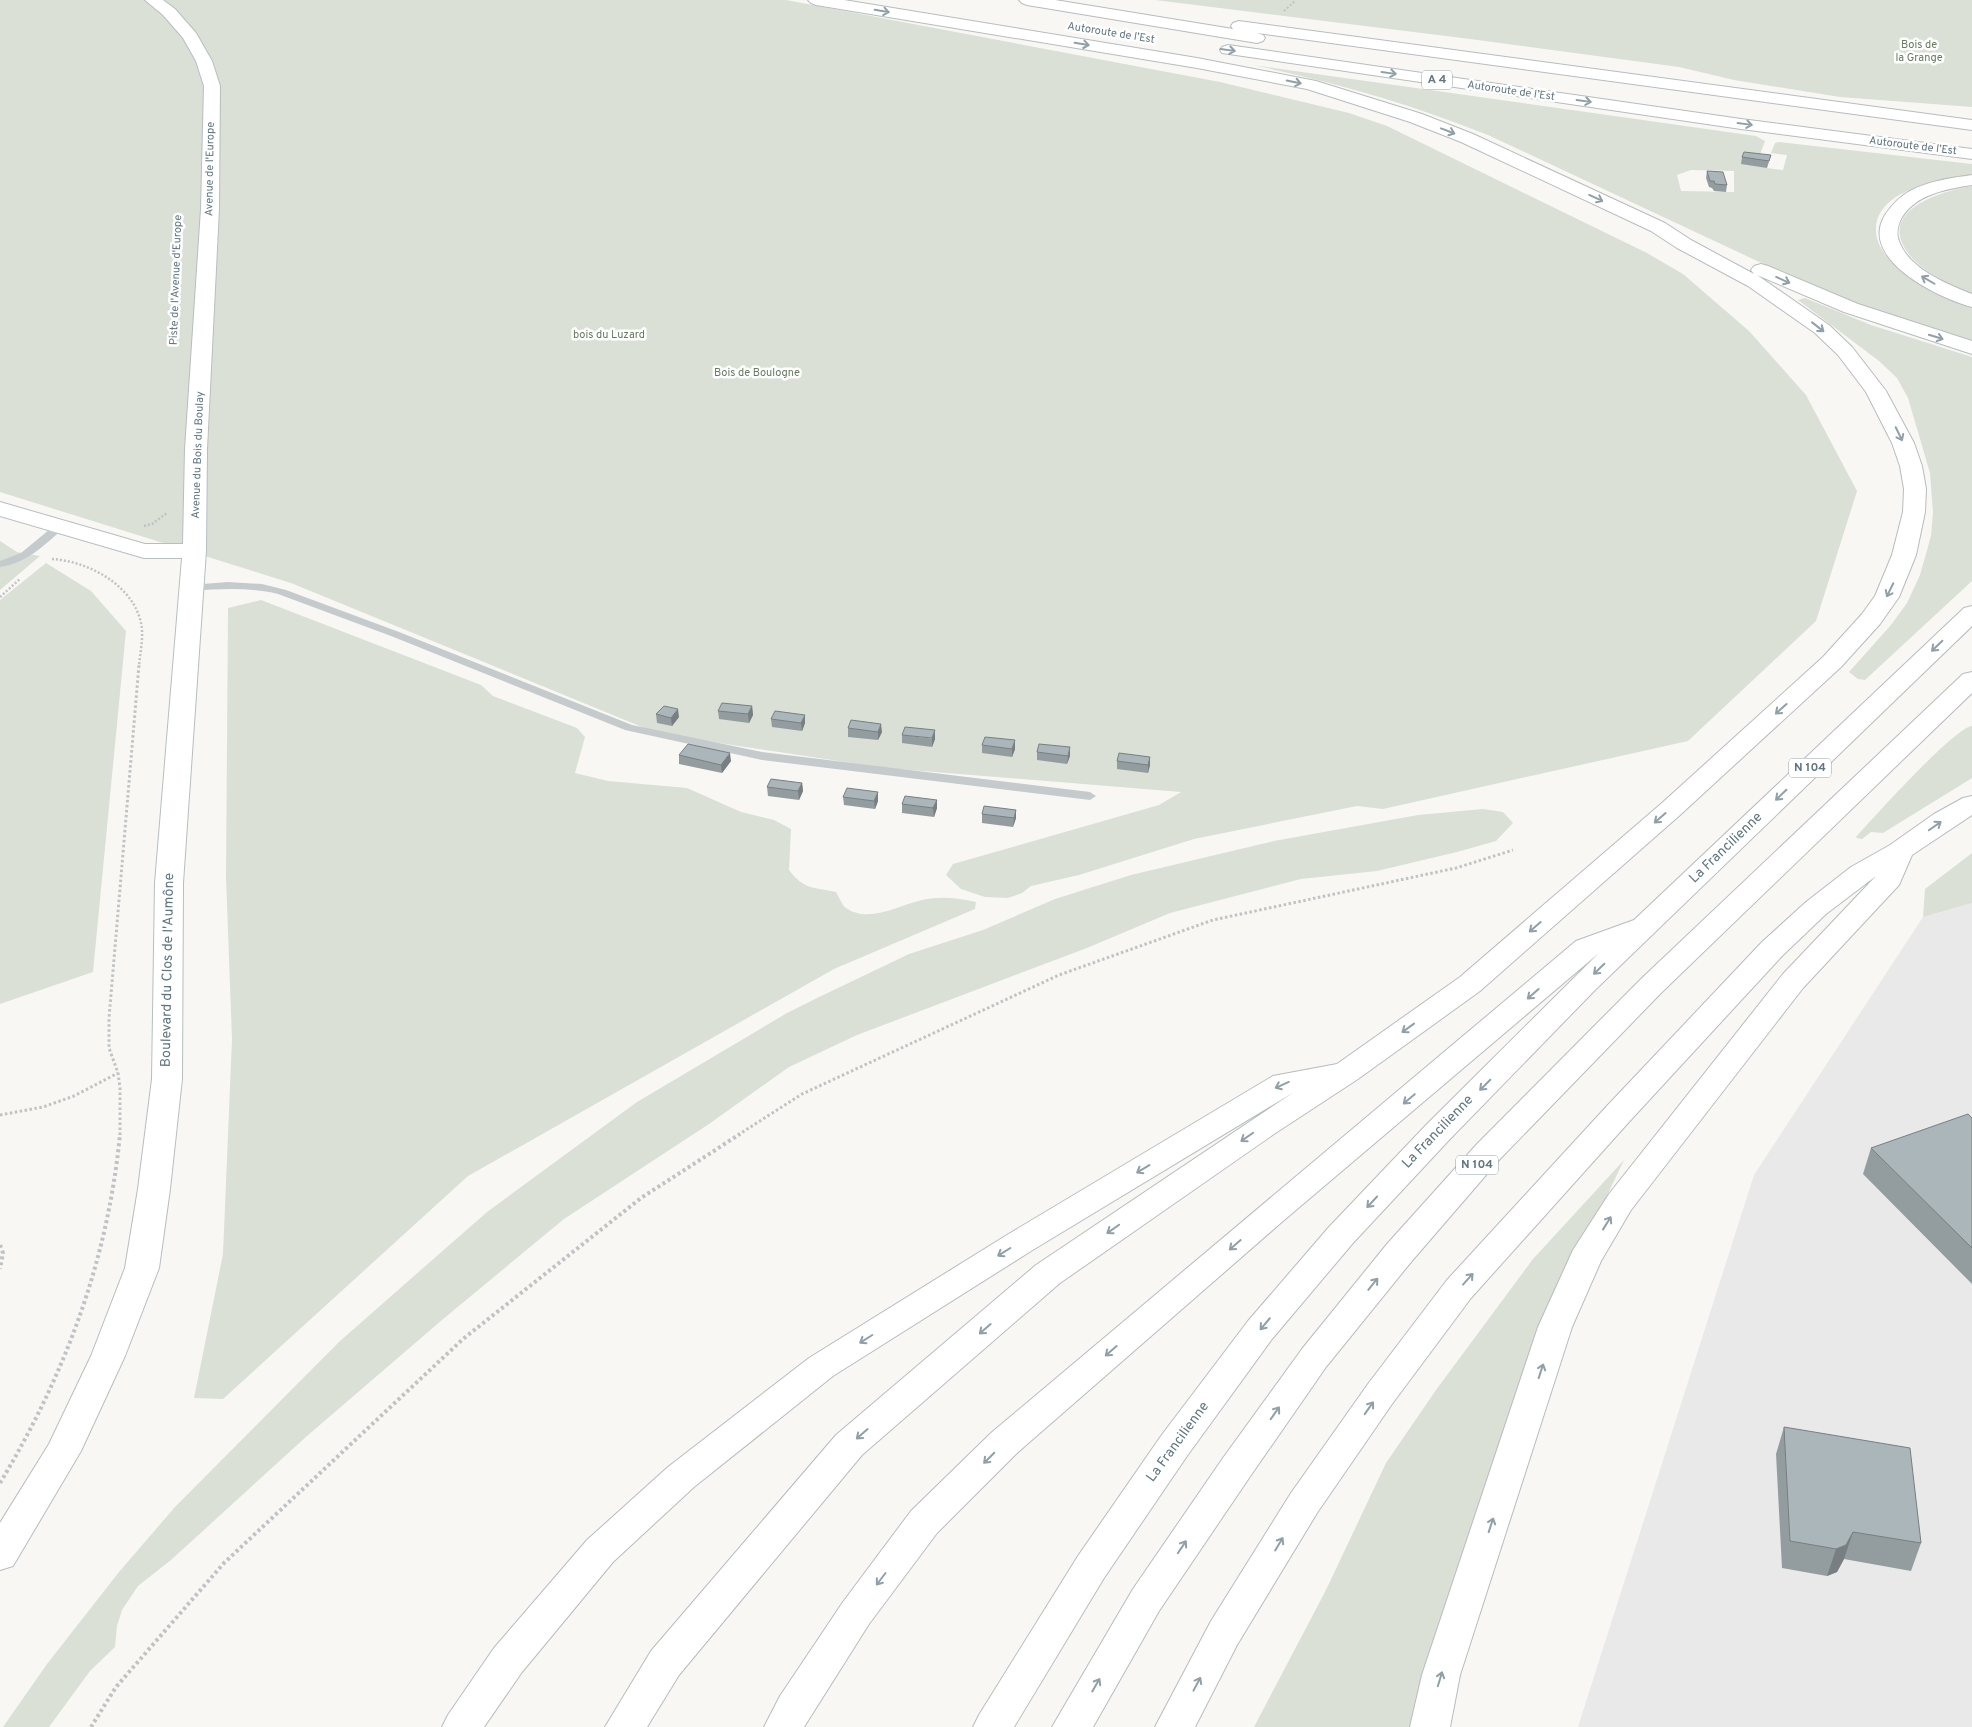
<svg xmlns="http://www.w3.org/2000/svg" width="1972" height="1727" font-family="Overpass,sans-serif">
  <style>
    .built { fill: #e8e9e8 }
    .green { fill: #dae0d5; fill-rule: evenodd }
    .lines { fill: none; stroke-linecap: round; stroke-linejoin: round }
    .secondary-casing { stroke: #b7bec1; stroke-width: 2 }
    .highway-casing { stroke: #b7bcbe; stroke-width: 2 }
    .path-far3 { stroke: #c0c3c5; stroke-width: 2; stroke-dasharray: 2 2; stroke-linecap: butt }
    .path-far2 { stroke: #c0c3c5; stroke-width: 2.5; stroke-dasharray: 2 2; stroke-linecap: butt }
    .path-far1 { stroke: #c0c3c5; stroke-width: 3; stroke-dasharray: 2.5 2.5; stroke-linecap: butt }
    .path { stroke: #c0c3c5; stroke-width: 4; stroke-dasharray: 3 3; stroke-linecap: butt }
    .lane { fill: #c5cacd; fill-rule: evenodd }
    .secondary { fill: #fff; fill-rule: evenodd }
    .highway { fill: #fff; fill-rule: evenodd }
    .wall { fill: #939da0 }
    .shaded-wall { fill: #787f82 }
    .building { fill: #abb6ba; stroke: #787f82 }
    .oneway { stroke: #90a0a8 }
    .labels { text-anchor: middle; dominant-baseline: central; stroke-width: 5; stroke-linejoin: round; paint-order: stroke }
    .far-street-label { font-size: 11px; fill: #607782; stroke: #fff }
    .far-park-label { font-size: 11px; fill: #677a60; stroke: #fff }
    .shield { fill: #fff; stroke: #90a0a8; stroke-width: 1 }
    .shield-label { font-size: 12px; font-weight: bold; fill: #607782 }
    .street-label { font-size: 14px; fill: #607782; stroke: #fff }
  </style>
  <rect width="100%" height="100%" fill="#f8f7f4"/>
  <path class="built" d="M1972,903V1727H1578L1754,1175L1923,917Z"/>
  <path class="green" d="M0,0H786L1220,82L1349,113L1387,126L1647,253L1683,274L1749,331L1806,395L1857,491L1816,621L1688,741L1383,809L1357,806L1194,839L1079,875L1031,886L1022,893L1008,898L985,897L961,889L946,875L953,864L1159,805L1181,792L885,768L659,734L291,583L0,492Z
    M1155,0H1972V107L1840,97L1734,80L1679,67L1470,39Z
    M1253,65L1756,136L1765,141L1758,160L1767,168L1783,170L1787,155L1771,153L1775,143L1779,142L1972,164V176C1948,180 1923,182 1901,194C1869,211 1868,241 1895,265C1914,282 1948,298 1972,307V342L1889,315L1817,289L1488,135C1411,104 1334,82 1253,65ZM1691,170L1734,171V192L1681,191L1677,175Z
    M1972,186V294C1952,286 1928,275 1913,259C1871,213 1937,192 1972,186Z
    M1805,298L1871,325L1972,357V581L1865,680L1858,679L1849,672L1891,625L1907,603L1920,575L1931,536L1933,513L1930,473L1908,398L1897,378L1879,361L1798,300Z
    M0,541L17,552L40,556L0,590Z
    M46,563L91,591L126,631L93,972L0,1004V600Z
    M261,600L481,685L493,696L577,728L585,737L575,773L608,781L687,788L741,812L774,820L791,829L789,870C804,890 814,887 836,892C839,897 842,905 846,908C869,924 899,905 922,900C941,896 958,898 976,902L975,909L834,969L468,1176L223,1399L194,1398L223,1254L232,1039L226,877L228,608Z
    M1972,726V778L1883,833L1871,832L1862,839L1857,838L1856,837C1873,818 1954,728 1972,726Z
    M1483,809L1503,812L1513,823L1496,841L1457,852L1377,871L1301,879L1170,913L1087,948L857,1035L789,1067L709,1124L564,1219L442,1320L307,1436L171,1560L138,1586L122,1610L117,1626L115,1647L90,1671L49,1727H3L47,1664L119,1572L175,1507L340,1341L487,1212L637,1102L787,1013L817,998L909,954L983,930L1055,899L1131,875L1274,841L1418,815Z
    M1972,853V903L1923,917L1925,889Z
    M1624,1160L1603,1204L1417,1727H1254L1326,1590L1386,1463L1436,1390L1533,1259Z"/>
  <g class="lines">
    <defs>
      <path id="secondary" d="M145,0H163L175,9L196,33L212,61L220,86L219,209L207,449L206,551L183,883L182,1079L170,1189L159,1268L125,1356L81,1451L13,1566L0,1570V1523L49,1444L91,1356L125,1268L138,1189L152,1079L155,883L182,558H144L0,516V502L145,544H183L185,449L201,209L204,86L196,61L183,38L163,15Z"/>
      <path id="highway" d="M808,0H844L1197,58L1316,81L1422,114L1473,134L1665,223L1691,240L1754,274L1751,270L1754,266L1761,264L1768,266L1858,304L1972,341V354L1844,312L1757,275L1829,325L1852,347L1886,391L1914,443L1922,466L1926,489L1925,512L1916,555L1899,597L1880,624L1841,667L1680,815L1480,991L1358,1079L1274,1134L1060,1283L862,1455L679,1675L647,1727H605L651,1651L836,1435L1036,1265L1294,1092L1031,1251L833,1376L694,1487L613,1562L522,1672L484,1727H442L448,1715L494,1648L587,1540L668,1467L809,1358L1007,1235L1273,1076L1337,1064L1460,977L1662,803L1823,657L1862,614L1875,596L1892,555L1903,512L1904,489L1900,466L1892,443L1866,392L1838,355L1815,333L1748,286L1677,248L1651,231L1461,142L1410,122L1307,89L1197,68L816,5L811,3Z
        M1019,0H1055L1233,29L1231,26L1233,23L1239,21L1972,120V130L1257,33L1263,35L1265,38L1263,41L1257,43L1027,5L1022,3Z
        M1228,45L1741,119L1972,149V159L1741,129L1222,53L1220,50L1222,47Z
        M1972,175V185C1947,189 1915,194 1901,219C1898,225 1896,234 1899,241C1909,269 1947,284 1972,294V307C1938,298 1858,259 1885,215C1892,205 1899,197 1910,191C1928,181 1951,178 1972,175Z
        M1972,606V626L1595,990L1450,1139L1353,1243L1272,1339L1187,1456L1104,1578L1014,1727H973L979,1715L1078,1556L1161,1436L1248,1321L1329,1227L1428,1123L1599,953L1283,1221L1017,1453L937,1533L869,1624L804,1727H764L780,1696L843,1602L911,1511L991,1433L1576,941L1634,920L1964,608Z
        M1972,672V693L1661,993L1499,1160L1411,1262L1326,1367L1249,1478L1159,1611L1093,1727H1052L1133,1589L1223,1458L1302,1349L1387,1244L1477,1144L1641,979L1963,674Z
        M1972,796V815L1912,855L1899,885L1803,988L1631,1210L1601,1261L1572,1327L1460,1675L1450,1727H1410L1422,1675L1538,1327L1573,1250L1609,1194L1783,974L1876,876L1826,914L1782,956L1628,1123L1471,1298L1392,1404L1317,1513L1237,1645L1195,1727H1155L1211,1621L1291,1493L1368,1384L1447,1280L1606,1107L1762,942L1806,902L1851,867L1890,845L1934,814L1963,798Z"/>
    </defs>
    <use href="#secondary" class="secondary-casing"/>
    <use href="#highway" class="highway-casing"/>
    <path class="path-far3" d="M1284,11L1296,0"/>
    <path class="path-far2" d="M144,526L152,524L167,513
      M52,559C88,561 133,585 141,623C144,636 140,653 139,666
      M0,597L20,579"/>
    <path class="path-far1" d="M0,1115L43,1107L74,1096L118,1073
      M120,1135V1088L118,1073L109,1048V1018L139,665
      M738,1135L802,1094L1059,975L1213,920L1456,868L1513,850"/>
    <path class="path" d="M0,1245L3,1253L0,1269
      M0,1483C65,1375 108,1260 120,1134
      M91,1727L116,1687L224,1563L463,1339L641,1198L740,1134"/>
    <path class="lane" d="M59,524L64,527L63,529C43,546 27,563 0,567V561L21,553L55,525Z
      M228,582L262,584L286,590L399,632L632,725L762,752L1090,792L1096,796L1090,800L762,760L625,730L391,636L278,594C249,587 220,589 190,591L185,588L190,585Z"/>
    <use href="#secondary" class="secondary"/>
    <use href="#highway" class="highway"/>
  </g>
  <path class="wall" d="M1771,155L1767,168L1741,164L1742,157Z
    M1707,171L1727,185L1726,192L1714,191L1712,188L1709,187L1706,178Z
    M752,706L753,715L749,723L719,719L718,711Z
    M656,714L679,717L672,726L657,723Z
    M771,719L805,723L802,731L772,727Z
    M848,728L882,732L878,740L848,737Z
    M902,735L935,739L932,747L902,743Z
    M982,745L1015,749L1012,757L982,753Z
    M1037,752L1070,756L1067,764L1037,760Z
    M679,755L731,761L722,773L679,764Z
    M1150,757V765L1148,773L1117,769V761Z
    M802,783L803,791L799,800L768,796L767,787Z
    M843,797L878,801L875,809L844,805Z
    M937,800V808L934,817L902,813V804Z
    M1016,810V818L1013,827L982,823V814Z
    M1972,1118V1284L1863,1174L1871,1148Z
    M1784,1427L1921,1543L1911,1571L1844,1559L1837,1572L1827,1576L1782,1568L1776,1454Z"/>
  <path class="shaded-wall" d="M752,706L753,715L749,723L748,714Z
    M678,709L679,717L672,726L671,718Z
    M805,715V723L802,731L801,723Z
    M881,724L882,732L878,740V732Z
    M935,730V739L932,747V738Z
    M1015,740V749L1012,757V749Z
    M1070,747V756L1067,764L1068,756Z
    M730,753L731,761L722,773L721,765Z
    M1150,757V765L1148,773V765Z
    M802,783L803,791L799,800L798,791Z
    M878,792V801L875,809L874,801Z
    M937,800V808L934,817L933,808Z
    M1016,810V818L1013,827L1014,818Z
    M1853,1532L1844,1559L1837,1572L1827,1576L1836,1549Z"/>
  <path class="building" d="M1744,152L1771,155L1769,161L1742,157Z
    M1707,171L1723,172L1727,185L1715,184L1714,181H1710Z
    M722,703L752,706L748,714L718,711Z
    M664,706L678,709L671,718L656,714Z
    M775,711L805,715L801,723L771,719Z
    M851,720L881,724L878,732L848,728Z
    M905,727L935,730L932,738L902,735Z
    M985,737L1015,740L1012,749L982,745Z
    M688,744L730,753L721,765L679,755Z
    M1039,744L1070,747L1068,756L1037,752Z
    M1119,753L1150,757L1148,765L1117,761Z
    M771,779L802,783L798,791L767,787Z
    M847,788L878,792L874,801L843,797Z
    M905,796L937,800L933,808L902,804Z
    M984,806L1016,810L1014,818L982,814Z
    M1968,1114L1972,1118V1248L1871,1148Z
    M1784,1427L1910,1448L1921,1543L1853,1532L1846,1545L1836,1549L1790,1541Z"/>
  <defs><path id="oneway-shaft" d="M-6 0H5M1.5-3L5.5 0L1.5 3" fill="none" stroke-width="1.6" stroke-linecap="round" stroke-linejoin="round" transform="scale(1.25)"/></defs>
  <g class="oneway">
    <use href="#oneway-shaft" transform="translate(882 11) rotate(10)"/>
    <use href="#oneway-shaft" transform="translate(1082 44) rotate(9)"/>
    <use href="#oneway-shaft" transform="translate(1228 50) rotate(8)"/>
    <use href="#oneway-shaft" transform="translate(1389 73) rotate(8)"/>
    <use href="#oneway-shaft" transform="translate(1294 82) rotate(12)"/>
    <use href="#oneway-shaft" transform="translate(1584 101) rotate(8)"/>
    <use href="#oneway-shaft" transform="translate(1745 124) rotate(8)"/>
    <use href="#oneway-shaft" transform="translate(1448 131) rotate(21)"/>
    <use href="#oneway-shaft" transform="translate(1596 198) rotate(25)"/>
    <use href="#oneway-shaft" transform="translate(1783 280) rotate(24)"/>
    <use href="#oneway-shaft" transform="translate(1928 280) rotate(-150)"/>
    <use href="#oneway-shaft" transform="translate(1818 327) rotate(38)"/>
    <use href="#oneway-shaft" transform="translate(1936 337) rotate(17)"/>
    <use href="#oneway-shaft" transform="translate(1899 434) rotate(64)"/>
    <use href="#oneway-shaft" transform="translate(1890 590) rotate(116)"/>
    <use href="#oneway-shaft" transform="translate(1937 646) rotate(136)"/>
    <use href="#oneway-shaft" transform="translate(1781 709) rotate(138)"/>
    <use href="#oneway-shaft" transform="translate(1781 795) rotate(136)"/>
    <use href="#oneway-shaft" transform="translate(1660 818) rotate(139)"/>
    <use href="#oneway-shaft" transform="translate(1935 826) rotate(-35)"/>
    <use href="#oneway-shaft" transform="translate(1535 927) rotate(139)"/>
    <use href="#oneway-shaft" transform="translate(1599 969) rotate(136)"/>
    <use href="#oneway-shaft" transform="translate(1533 994) rotate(139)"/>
    <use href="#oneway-shaft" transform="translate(1408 1028) rotate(144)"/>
    <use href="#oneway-shaft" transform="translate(1282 1085) rotate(156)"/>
    <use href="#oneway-shaft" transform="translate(1485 1085) rotate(135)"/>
    <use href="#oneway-shaft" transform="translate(1409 1099) rotate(140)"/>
    <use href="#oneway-shaft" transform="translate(1247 1137) rotate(145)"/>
    <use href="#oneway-shaft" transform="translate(1143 1169) rotate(149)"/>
    <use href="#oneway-shaft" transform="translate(1372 1202) rotate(133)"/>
    <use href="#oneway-shaft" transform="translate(1607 1223) rotate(-58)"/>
    <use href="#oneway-shaft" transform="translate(1113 1229) rotate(145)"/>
    <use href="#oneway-shaft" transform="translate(1235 1245) rotate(139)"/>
    <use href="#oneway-shaft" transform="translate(1004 1252) rotate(148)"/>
    <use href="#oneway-shaft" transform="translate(1468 1279) rotate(-48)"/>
    <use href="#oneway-shaft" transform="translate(1373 1284) rotate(-51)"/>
    <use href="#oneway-shaft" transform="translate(1265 1324) rotate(130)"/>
    <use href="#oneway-shaft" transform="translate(985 1329) rotate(139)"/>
    <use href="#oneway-shaft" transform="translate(866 1339) rotate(148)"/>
    <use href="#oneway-shaft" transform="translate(1111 1351) rotate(139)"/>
    <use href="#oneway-shaft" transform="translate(1541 1371) rotate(-72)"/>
    <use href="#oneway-shaft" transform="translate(1369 1408) rotate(-55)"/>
    <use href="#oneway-shaft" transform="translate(1275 1413) rotate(-55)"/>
    <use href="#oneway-shaft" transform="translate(862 1434) rotate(139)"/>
    <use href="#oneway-shaft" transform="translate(989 1458) rotate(135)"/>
    <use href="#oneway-shaft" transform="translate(1491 1525) rotate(-72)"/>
    <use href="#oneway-shaft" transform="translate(1279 1544) rotate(-59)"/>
    <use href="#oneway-shaft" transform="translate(1182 1547) rotate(-56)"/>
    <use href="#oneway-shaft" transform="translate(881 1579) rotate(127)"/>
    <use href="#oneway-shaft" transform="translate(1440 1679) rotate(-73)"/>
    <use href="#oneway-shaft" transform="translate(1197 1684) rotate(-62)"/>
    <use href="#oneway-shaft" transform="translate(1096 1685) rotate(-60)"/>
  </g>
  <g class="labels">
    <g class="far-street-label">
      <text transform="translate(1111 33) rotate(9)">Autoroute de l’Est</text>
      <text transform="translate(1511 91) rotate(8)">Autoroute de l’Est</text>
      <text transform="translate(1913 146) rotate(7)">Autoroute de l’Est</text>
      <text transform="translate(210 169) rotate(-89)">Avenue de l'Europe</text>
      <text transform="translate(176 280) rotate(-88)">Piste de l'Avenue d'Europe</text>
      <text transform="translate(198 455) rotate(-88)">Avenue du Bois du Boulay</text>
    </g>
    <g class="far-park-label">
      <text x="1919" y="45">Bois de<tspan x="1919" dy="13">la Grange</tspan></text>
      <text x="609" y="335">bois du Luzard</text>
      <text x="757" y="373">Bois de Boulogne</text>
    </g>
    <g class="shield">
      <rect x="1422" y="70.5" width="30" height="19" rx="4"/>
      <rect x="1789" y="758.5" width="42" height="19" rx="4"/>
      <rect x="1456" y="1155.5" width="42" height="19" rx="4"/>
    </g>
    <g class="shield-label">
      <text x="1437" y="80">A 4</text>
      <text x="1810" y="768">N 104</text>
      <text x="1477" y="1165">N 104</text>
    </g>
    <g class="street-label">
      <text transform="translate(1726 848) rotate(-44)">La Francilienne</text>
      <text transform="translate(168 970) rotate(-89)">Boulevard du Clos de l'Aumône</text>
      <text transform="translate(1438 1132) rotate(-46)">La Francilienne</text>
      <text transform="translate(1178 1442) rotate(-54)">La Francilienne</text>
    </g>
  </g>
</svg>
